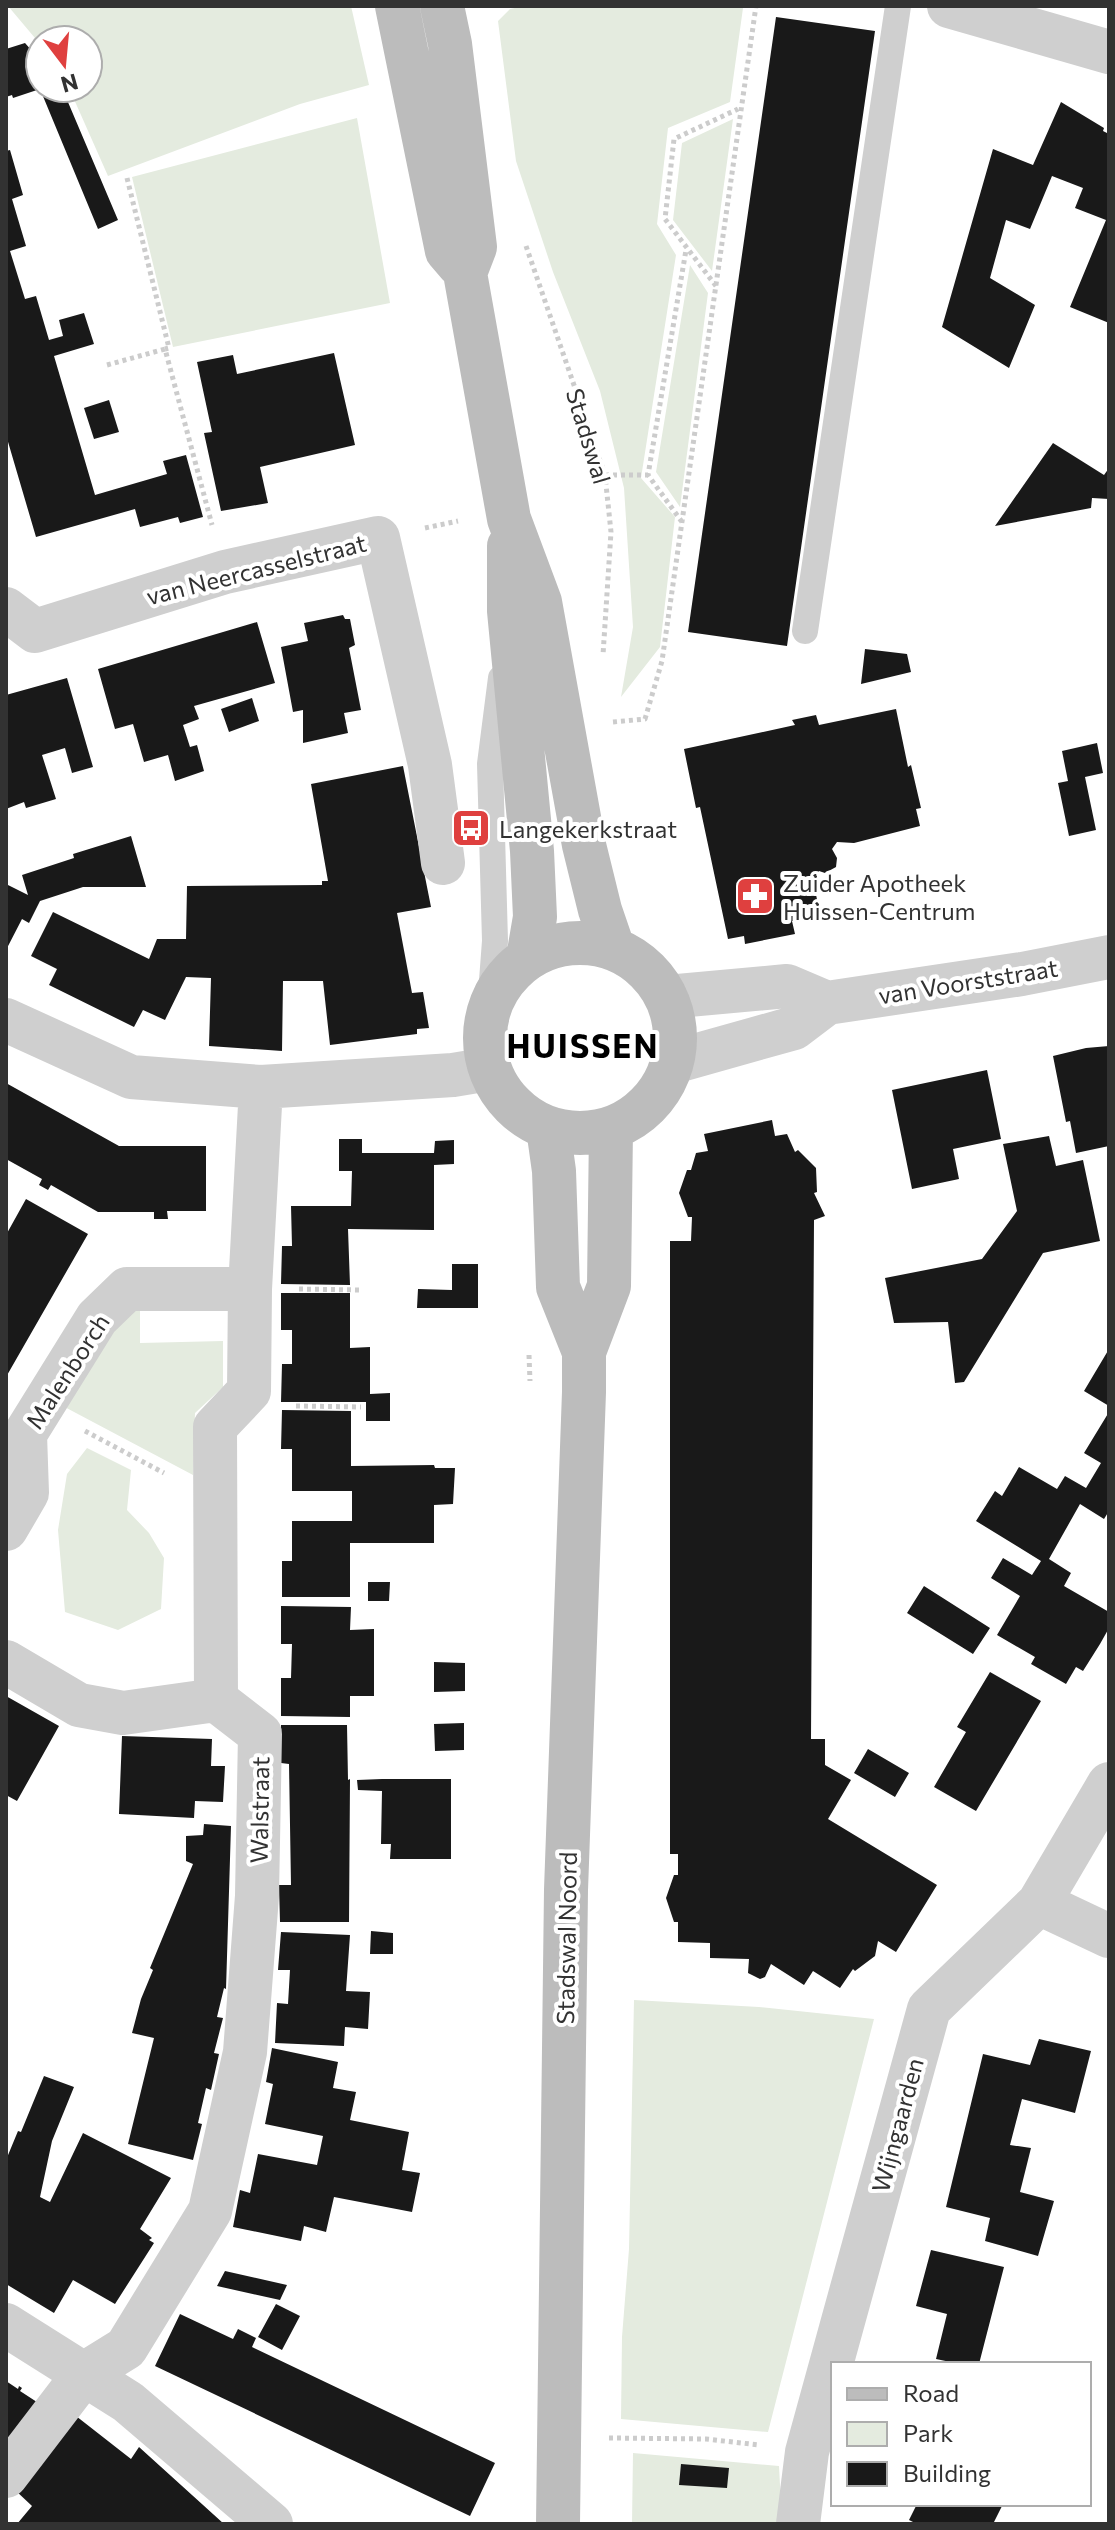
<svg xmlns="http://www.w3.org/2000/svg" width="1115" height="2530" font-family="Commissioner,sans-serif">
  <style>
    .green { fill: #e4ebdf }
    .building { fill: #191919 }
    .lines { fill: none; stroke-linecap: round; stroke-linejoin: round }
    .path { stroke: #ccc; stroke-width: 5; stroke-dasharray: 4 4; stroke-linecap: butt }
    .service { stroke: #cfcfcf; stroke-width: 26 }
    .minor { stroke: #cfcfcf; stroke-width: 44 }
    .tertiary { stroke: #cfcfcf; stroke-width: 44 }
    .secondary { stroke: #bcbcbc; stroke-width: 44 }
    .labels { text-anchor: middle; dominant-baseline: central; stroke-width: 8; stroke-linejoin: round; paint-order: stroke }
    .street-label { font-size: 24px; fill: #323232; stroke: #fff }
    .poi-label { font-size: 24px; fill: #323232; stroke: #fff; text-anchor: start }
    .district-label { font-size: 32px; font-weight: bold; letter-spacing: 2px; fill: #000; stroke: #fff }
  </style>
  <rect width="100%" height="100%" fill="#fff"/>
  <path class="green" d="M8,6H351L369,85L300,104L108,176L69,88H88V40H40V44Z
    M524,6L743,8L730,102L668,128L657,224L676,255L641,478L675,517L660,647L621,697L633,627L624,488L600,391L553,272L516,161L498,21L510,9Z
    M357,118L390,303L173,347L132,177Z
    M733,119L712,271L673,220L682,143Z
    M690,265L708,293L680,507L656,472Z
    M140,1308V1343L223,1341V1387L195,1413L193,1475L59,1404L105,1327Z
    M87,1448L131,1470L127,1510L149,1533L164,1558L161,1609L118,1630L65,1612L58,1530L67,1474Z
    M634,2000L759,2007L874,2019L768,2432L621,2419L622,2337L629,2249Z
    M633,2453L779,2466L782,2524H632Z"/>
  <path class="building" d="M776,17L875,31L787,646L688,632Z
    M25,43L40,60V88H62L118,220L98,229L40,89L13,98L12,95L6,97V49Z
    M1061,102L1104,128L1103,131L1109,134V323L1070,307L1106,220L1075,208L1083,188L1052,176L1030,229L1006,220L990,278L1035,305L1009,368L942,327L993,149L1033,165Z
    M10,150L23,195L12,199L26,246L10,251L25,299L36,296L49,340L63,336L59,320L84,313L94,344L54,356L95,495L167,474L163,461L186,455L203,517L180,523L178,517L140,527L135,509L36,537L6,435V151Z
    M334,353L355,445L260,467L268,503L221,511L204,433L212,432L197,362L233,355L237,374Z
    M109,400L119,432L94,439L84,408Z
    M1053,443L1104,475L1109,468V499L1092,498L1091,508L995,526Z
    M343,615L345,619H350L355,645L349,648L361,710L344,713L348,733L303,743V710L293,712L281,647L308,641L304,623Z
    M257,622L275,683L194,706L199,719L183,725L190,747L197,745L204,771L175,781L168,755L144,762L133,724L115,729L98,669Z
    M865,649L907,654L911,672L861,684Z
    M67,678L93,767L72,773L65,748L42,755L56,799L26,808L24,802L6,809V695Z
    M252,698L259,721L229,732L221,709Z
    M896,709L908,767L911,765L921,808L916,809L920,826L854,843L837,842L832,849L837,858L836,867L825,873L819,871L813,879L820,915L792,921L795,934L745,944L744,936L728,939L700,807L696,808L684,749L795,725L792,720L816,715L819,725Z
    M1097,743L1103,773L1085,777L1096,830L1069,836L1058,783L1068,781L1062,751Z
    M403,766L431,907L397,913L412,993L423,992L429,1028L417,1029V1034L330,1045L323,981H283L282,1051L209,1046L211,978L186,977L165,1020L143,1010L134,1027L49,985L57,969L31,956L53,912L149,959L157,939H186L187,886L322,885V881H328L311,784Z
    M131,836L146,887H83L40,901L29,923L22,919L6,950V884L28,895L22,875L74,858L73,854Z
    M1109,1046V1146L1076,1153L1070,1121L1066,1122L1053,1056L1086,1048Z
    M987,1070L1001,1139L953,1149L959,1179L912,1189L892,1090Z
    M6,1083L119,1146H206V1211H167L168,1219H154V1212H98L51,1185L48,1190L39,1185L42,1179L6,1159Z
    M772,1120L775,1136L787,1134L795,1152L798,1150L816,1168L817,1192L814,1193L825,1216L814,1220L811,1739H825V1765L851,1780L828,1819L937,1885L896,1952L878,1941L875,1956L855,1971L853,1969L840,1988L813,1971L804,1985L771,1964L765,1977L760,1979L748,1973L749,1959L710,1958V1943L678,1942V1922H674L666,1898L674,1875H678V1854H670V1241H691L692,1217H688L679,1193L687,1170H691L696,1153L708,1151L704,1134Z
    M1049,1136L1056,1166L1083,1160L1100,1241L1043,1253L964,1382L955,1383L948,1322L894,1323L885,1278L982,1259L1017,1211L1003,1144Z
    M339,1139H362V1153H434L435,1141L454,1140V1164L434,1165V1230L348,1229L350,1285L281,1284L282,1246H292L291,1206H351L352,1171H339Z
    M26,1199L88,1234L6,1377V1235Z
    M452,1264H478V1308H417L418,1289L452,1290Z
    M281,1293H350V1348L370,1347V1394L390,1393V1421H366V1402H281L282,1364H292V1330H281Z
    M1109,1349V1406L1084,1391Z
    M282,1410L351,1411V1466L434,1465L435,1468H455L453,1504L434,1505V1543H350V1597H282V1561H292V1521H352V1491H292V1449H281Z
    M1109,1412V1511L1104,1519L1080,1504L1049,1559L1071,1573L1064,1586L1109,1612V1628L1100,1644L1083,1671L1076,1667L1066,1684L1031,1664L1035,1657L997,1635L1020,1596L991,1578L1003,1558L1032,1575L1041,1561L976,1521L995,1491L1002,1496L1019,1467L1057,1489L1065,1476L1086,1488L1101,1463L1084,1453Z
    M368,1582H390L389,1601H368Z
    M924,1586L990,1628L973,1654L907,1613Z
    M281,1606L351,1607L350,1630L374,1629V1696H350V1717L281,1716V1678H291L292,1644H281Z
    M434,1662L465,1663V1691L434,1692Z
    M990,1672L1041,1701L976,1811L934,1787L966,1732L957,1727Z
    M6,1696L59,1726L17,1801L6,1795Z
    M464,1723V1750L435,1751L434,1724Z
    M281,1725H347L348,1780L350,1779L349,1922H280L279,1885H291L289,1764L281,1763Z
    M122,1736L212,1739L211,1766H225L223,1802L195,1801L194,1818L119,1814Z
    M868,1749L909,1773L895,1797L854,1773Z
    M382,1779H451V1859H390L391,1844H381L382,1791L358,1790L357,1780Z
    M204,1824L231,1826L226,1989L224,1988L217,2017L223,2018L214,2053L219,2054L211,2090L206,2088L198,2123L202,2124L193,2160L128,2144L154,2038L132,2033L141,1999L153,1970L150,1968L193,1864L186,1861V1836L203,1835Z
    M371,1931L393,1933V1954H370Z
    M281,1932L350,1935L346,1991L370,1992L368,2029L345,2027L344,2046L275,2043L277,2003L288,2004L290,1970H278Z
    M1039,2039L1091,2051L1075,2113L1022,2099L1010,2145L1031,2148L1020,2192L1054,2201L1038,2256L985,2241L990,2218L946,2207L983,2054L1030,2065Z
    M272,2048L338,2062L333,2088L356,2092L350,2120L409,2132L402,2170L420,2173L412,2212L334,2197L326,2232L304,2226L301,2241L233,2227L240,2190L250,2193L258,2154L317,2165L323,2136L265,2124L273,2084L266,2082Z
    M44,2076L74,2087L52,2141L40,2197L50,2202L83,2133L171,2178L140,2229L152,2238L149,2240L154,2243L115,2304L73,2280L54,2313L6,2284V2160L18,2131L21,2132Z
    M931,2250L1004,2267L979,2364H960L936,2359L947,2314L916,2306Z
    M225,2271L287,2285L280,2300L217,2286Z
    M276,2304L300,2316L282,2350L258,2337Z
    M180,2314L233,2339L238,2329L256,2338L252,2347L495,2463L470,2516L155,2366Z
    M6,2381L18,2389L19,2386L22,2388L20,2391L43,2406L6,2465Z
    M76,2416L131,2459L139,2447L224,2524H17L32,2506L15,2490Z
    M681,2464L729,2468L727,2488L679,2485Z
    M917,2504H1003L993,2524H917L909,2520Z"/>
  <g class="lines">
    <path class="path" d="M127,178L169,348L165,349
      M526,246L605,475L611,532L603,655
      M716,286L665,219L674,139L738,109
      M107,365L165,349L212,525
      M605,475H648
      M682,522L648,475L686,250
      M425,528L458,521
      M613,722L645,719L662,661L756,6
      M299,1289L359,1290
      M529,1355L530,1381
      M296,1406L361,1407
      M85,1431L164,1473
      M609,2438L706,2439L759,2445"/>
    <path class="service" d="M805,631L898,6
      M490,1007L495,941L490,764L501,678"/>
    <path class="minor" d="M949,6L1109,52
      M6,609L35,631L225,572L378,538L430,765L443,863
      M6,1020L131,1077L261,1087L453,1075L489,1069
      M6,1529L27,1493L25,1434L97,1318L127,1289H250
      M6,1662L79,1705L123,1713L216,1700
      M1039,1903L1109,1936
      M6,2325L128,2402L271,2524
      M6,2476L84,2374L126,2348L210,2211L245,2052L257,1896L260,1734L216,1700L215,1427L249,1391L250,1289L261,1087
      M798,2524L807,2452L929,2009L1039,1903L1109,1784"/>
    <path class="tertiary" d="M667,997L787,986L827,1003
      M673,1062L794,1028L827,1003L1022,974L1109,957"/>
    <path class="secondary" d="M397,6L447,251L459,265
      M442,6L450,44L475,247L465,273L509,519L540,602L584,845L600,910L613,948
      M509,546V611L532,851L535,917L528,958
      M485 1038a95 95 0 1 1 190 0a95 95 0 1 1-190 0Z
      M548,1128L554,1171L558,1287L584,1352V1392L566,1890L558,2524
      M584,1352L609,1286L611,1129"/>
  </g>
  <defs>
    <symbol id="bus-square" viewBox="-11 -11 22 22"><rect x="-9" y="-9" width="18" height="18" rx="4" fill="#df403f" stroke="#fff"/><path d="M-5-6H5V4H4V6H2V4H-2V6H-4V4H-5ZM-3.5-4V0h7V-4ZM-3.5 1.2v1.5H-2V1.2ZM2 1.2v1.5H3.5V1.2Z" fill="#fff"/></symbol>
    <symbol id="pharmacy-square" viewBox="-11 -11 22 22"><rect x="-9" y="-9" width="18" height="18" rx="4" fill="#df403f" stroke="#fff"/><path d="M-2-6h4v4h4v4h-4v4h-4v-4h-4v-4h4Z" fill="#fff"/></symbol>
  </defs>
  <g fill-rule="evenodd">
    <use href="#bus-square" x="449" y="806" width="44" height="44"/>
    <use href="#pharmacy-square" x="733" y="874" width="44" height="44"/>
  </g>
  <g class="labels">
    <g class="street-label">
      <text transform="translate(589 436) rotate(73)">Stadswal</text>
      <text transform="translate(256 569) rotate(-14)">van Neercasselstraat</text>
      <text transform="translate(968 981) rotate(-9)">van Voorststraat</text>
      <text transform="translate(67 1371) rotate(-57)">Malenborch</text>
      <text transform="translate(259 1810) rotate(-89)">Walstraat</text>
      <text transform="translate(566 1938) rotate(-89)">Stadswal Noord</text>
      <text transform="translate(897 2125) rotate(-75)">Wijngaarden</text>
    </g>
    <g class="poi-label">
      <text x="499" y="828">Langekerkstraat</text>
      <text x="783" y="882">Zuider Apotheek<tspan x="783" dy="28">Huissen-Centrum</tspan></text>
    </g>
    <g class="district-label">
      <text x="583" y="1045">HUISSEN</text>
    </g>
  </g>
  <rect width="1115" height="2530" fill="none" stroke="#323232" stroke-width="16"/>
  <rect x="831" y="2362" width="260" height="144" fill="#ffffff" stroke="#adadad" stroke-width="2"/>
  <rect x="847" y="2388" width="40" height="12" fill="#bcbcbc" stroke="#adadad" stroke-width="2"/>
  <text x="903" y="2402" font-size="24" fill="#323232">Road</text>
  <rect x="847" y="2422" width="40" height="24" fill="#e4ebdf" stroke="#adadad" stroke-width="2"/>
  <text x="903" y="2442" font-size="24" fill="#323232">Park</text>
  <rect x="847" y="2462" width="40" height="24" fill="#191919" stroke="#adadad" stroke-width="2"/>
  <text x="903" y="2482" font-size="24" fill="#323232">Building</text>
  <g transform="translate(64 64) rotate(164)"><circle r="38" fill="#ffffff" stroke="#adadad" stroke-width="2"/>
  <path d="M0-6L14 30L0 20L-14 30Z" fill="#df403f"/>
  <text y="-12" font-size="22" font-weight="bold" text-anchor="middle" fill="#323232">N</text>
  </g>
</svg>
